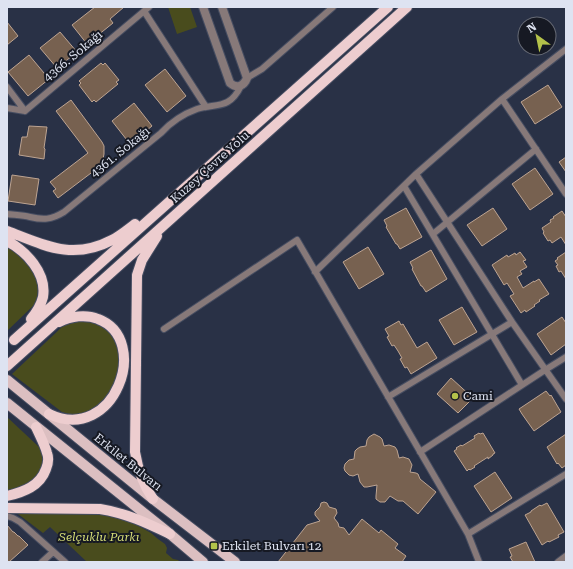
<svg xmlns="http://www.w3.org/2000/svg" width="573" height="569" font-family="'Roboto Serif',serif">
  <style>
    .green { fill: #494c1d }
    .building { fill: #776150; stroke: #bda492 }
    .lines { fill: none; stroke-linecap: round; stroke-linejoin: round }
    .minor-casing { stroke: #464d61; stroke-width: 8 }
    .tertiary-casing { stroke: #464d61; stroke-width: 10 }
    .primary-casing { stroke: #464d61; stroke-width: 12 }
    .trunk-casing { stroke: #464d61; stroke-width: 12 }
    .minor { stroke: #877979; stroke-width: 6 }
    .tertiary { stroke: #877979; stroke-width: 8 }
    .primary { stroke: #dcbfc1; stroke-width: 10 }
    .trunk { stroke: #edcdcf; stroke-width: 10 }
    .poi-dot { fill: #b4c24a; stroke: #161923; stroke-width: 1.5 }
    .labels { text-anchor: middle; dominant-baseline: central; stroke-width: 4; stroke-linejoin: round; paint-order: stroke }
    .street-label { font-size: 12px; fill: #dee3f1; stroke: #161923 }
    .poi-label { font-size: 12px; fill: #dee3f1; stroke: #161923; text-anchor: start }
    .park-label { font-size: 12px; font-style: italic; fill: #d4db76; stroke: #161923 }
  </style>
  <rect width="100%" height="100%" fill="#293146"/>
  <path class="green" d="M168,7H190L197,27L177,34Z
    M7,245C12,249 18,252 22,257C35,270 43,288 34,305L7,331Z
    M77,321L94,322L108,330L118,347L120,361L117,376L109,394L93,411L72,415L62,412L12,374L62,327L72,322Z
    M7,417L39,447L43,456V460L42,469L33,482L7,492Z
    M102,512L115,514L142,528L151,533L158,539L165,544L167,548L166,553L173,559L178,560L180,562H87L50,527L43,533L18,514Z"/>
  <path class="building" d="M95,7H124L110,19L113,23L87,44L72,25Z
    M7,22L18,36L7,45Z
    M60,32L77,52L57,68L40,48Z
    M29,55L49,79L28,96L8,72Z
    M101,63L103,65L105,63L119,80L116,82L118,84L96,102L94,100L92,102L79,85L81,83L79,81Z
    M165,69L186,96L167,112L145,85Z
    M548,85L562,107L535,124L521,102Z
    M71,100L102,142L104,146V154L103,159L99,167L58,198L53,191L56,189L50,182L88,153L56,111Z
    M134,103L152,126L130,144L112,121Z
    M29,126L47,127L44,148L45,149L44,159L19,155L22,137H27Z
    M566,157V172L559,162Z
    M535,168L553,194L530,210L512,184Z
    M12,175L39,179L35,205L8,201Z
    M406,208L422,237L400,249L397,244H396L386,227L387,226L384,220Z
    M493,208L507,229L482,246L467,225Z
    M562,211L566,217V245L561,237L552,243L550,240L548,241L543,233L544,232L542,228L551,222L550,220L554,218L553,217Z
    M368,247L384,274L359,289L343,262Z
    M431,250L447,279L426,292L422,286H421L412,269L413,268L410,262Z
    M520,252L526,260L523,261L527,267L520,271L522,274L517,277L523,288L534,281V282L539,279L549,294L539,300L540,301L534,305L535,306L526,312L525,310L521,313L510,296L514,294L507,283L504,285L492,265L507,255L508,257L515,253L516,255Z
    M566,252V279L561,271L559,272L556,266L558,265L555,261L558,259L557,258Z
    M462,307L477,332L454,345L439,320Z
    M562,317L566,323V344L551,355L537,334Z
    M399,321L401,325L403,324L417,348L427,342L437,358L411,374L407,367L405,368L400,359L402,358L398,351L394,345L392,346L387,337L389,336L385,329Z
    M451,378L473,398L458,413L437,394Z
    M546,391L550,396L551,395L558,407L561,412L534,431L522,414L519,409Z
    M479,433L480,434L483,433L495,453L493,454V455L488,459V457L474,466L475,467L470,470L469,469L467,471L454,451L457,449L456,448L461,445L462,446L475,438L474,436Z
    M374,434L380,437L382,439L384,446L389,445L395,447L397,450L399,458L403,457L409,459L412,465L410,472L416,473L418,474L420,479L436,492L418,514L403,501H398L390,496L385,502H380L376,499V496L377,485L367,487H364L360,482L358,474L353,476L349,475L345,471L344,468L345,464L349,460L354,459L355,451L357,449L360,447L366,446L367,440L369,437Z
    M566,434V465L562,468L558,463L557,464L547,447Z
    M495,472L512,498L491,512L474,486Z
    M324,502L327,503L329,507L336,509L337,513L334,518L338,523L339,527L344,528L349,535L362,519L379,533L381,530L398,544L395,548L406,556L402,562H278L307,525L320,521L315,515V512L320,507L321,503Z
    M547,503L564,532L558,535L559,537L549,542L548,541L542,545L525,515L531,512V511L540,505L541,506Z
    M7,525L13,532H14L18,536H19L28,545L9,562H7Z
    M526,542L535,562H513L510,557L512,556L509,549Z"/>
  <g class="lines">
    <defs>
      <path id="minor" d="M144,11L206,107
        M247,78L262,69L333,7
        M7,87L25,111
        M502,99L566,194
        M7,108L25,111L149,7
        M416,174L512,322L566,399
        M404,186L522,385
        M7,214C14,215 22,215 30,217C43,220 51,220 64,212L161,133C171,122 183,114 197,109C217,103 229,110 241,86
        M433,234L536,149
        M315,272L416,174L502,99L566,49
        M164,329L297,240L468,534L479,562
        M388,397L512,322
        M420,452L545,370L566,357
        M7,516L13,518L20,522L65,562
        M468,534L566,474
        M42,562L53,552
        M558,562L566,556"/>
      <path id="tertiary" d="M203,7L230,83C237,89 244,86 247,78L222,7"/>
      <path id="primary" d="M7,380L153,499L235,562
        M7,403L170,534L203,562"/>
      <path id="trunk" d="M7,231C44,245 72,261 112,240C120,236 127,230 135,224
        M7,241C26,251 47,273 43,297C41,305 36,313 31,319
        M14,340L388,7
        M7,366L407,7
        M49,414C115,445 152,339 98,319C86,314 71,316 59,322
        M7,496C24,492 40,486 46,469C48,464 49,458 47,453C45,445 40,436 36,427
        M153,499C143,485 138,470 135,452L137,275L142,260L157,236
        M7,508L100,509C126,513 147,523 170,534"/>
    </defs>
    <use href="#minor" class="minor-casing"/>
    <use href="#tertiary" class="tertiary-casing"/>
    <use href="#primary" class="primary-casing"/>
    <use href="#trunk" class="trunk-casing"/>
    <use href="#minor" class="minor"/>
    <use href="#tertiary" class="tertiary"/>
    <use href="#primary" class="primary"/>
    <use href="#trunk" class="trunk"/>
  </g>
  <g class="poi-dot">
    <circle cx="455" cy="396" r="4"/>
    <rect x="210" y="542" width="8" height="8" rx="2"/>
  </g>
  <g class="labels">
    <g class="street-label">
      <text transform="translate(73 56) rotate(-40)">4366. Sokağı</text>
      <text transform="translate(120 152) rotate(-39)">4361. Sokağı</text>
      <text transform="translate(210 167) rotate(-42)">Kuzey Çevre Yolu</text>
      <text transform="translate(128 462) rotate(39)">Erkilet Bulvarı</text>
    </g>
    <g class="poi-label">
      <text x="463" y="396">Cami</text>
      <text x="222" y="546">Erkilet Bulvarı 12</text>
    </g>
    <g class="park-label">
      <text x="99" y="537">Selçuklu Parkı</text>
    </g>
  </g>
  <rect width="573" height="569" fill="none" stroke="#dee3f1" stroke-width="16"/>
  <g transform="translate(537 36) rotate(327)"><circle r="19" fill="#161923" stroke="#666a75"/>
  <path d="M0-3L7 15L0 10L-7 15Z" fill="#b4c24a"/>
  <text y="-6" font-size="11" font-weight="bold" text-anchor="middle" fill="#dee3f1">N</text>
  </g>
</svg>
